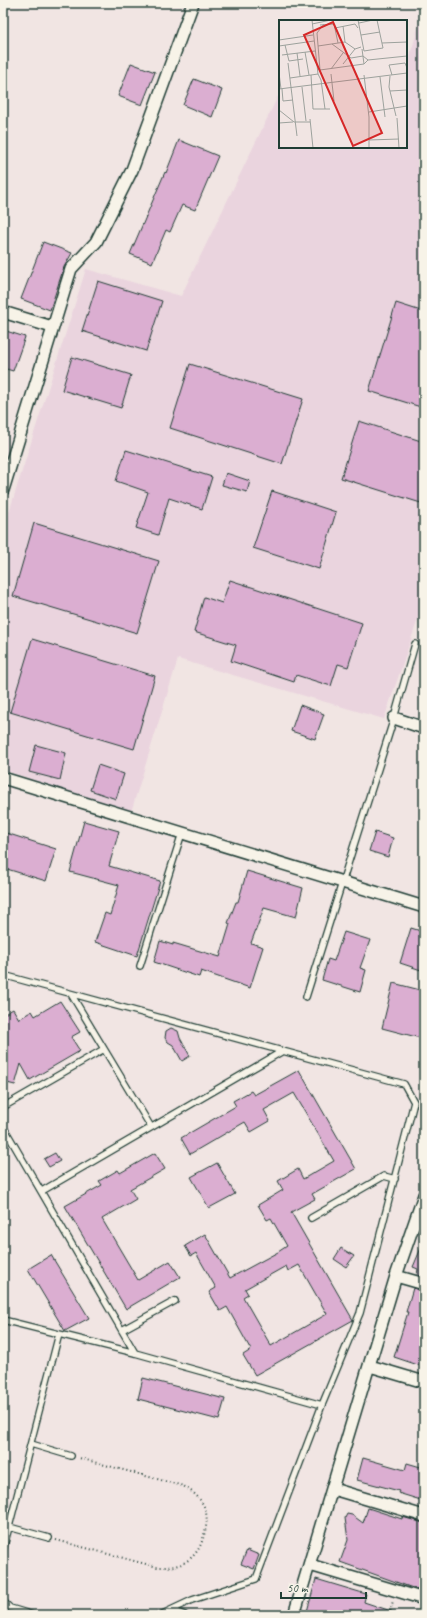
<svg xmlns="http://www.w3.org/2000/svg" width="427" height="1618" font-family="Caveat,sans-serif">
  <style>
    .built { fill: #ead4de }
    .building { fill: #dbaed1; stroke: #1f3d34; fill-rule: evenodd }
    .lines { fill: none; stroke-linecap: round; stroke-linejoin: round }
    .service-casing { stroke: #1f3d34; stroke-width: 8 }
    .minor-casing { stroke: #1f3d34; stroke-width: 14 }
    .path { stroke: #1f3d34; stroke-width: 2; stroke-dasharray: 1 3; stroke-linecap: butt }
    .service { stroke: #f7f3e8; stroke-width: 5.5 }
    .minor { stroke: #f7f3e8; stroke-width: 11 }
    .inset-road { fill: none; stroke: #9da29d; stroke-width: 1 }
    .view { fill: #d62828; fill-opacity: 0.15; stroke: #d62828; stroke-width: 2 }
    .inset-edge { fill: none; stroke: #1f3d34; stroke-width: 2 }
  </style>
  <rect width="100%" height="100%" fill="#f1e5e3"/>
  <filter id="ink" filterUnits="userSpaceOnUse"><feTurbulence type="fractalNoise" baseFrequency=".025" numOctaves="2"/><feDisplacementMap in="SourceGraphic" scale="8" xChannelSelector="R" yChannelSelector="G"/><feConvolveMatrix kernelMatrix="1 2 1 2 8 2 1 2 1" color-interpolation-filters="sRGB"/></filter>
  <g filter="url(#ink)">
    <path class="built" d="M421,19L424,20V601L384,719L178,659L131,812L3,770V531L86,269L181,296L280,92V147H406V68Z"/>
    <path class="building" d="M131,63L155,72L142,105L118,96Z
      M194,79L222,90L212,117L183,105Z
      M179,140L218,156L195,210L182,205L170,232L166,230L152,263L130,254L165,172L166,173Z
      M43,242L72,253L64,267L50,310L21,299Z
      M98,281L162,301L146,351L82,331Z
      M396,303L424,312V408L369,391Z
      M3,330L25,337L13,371L3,368Z
      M72,357L131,375L121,408L62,390Z
      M190,364L303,399L282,464L170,428Z
      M359,421L424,442V504L341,478Z
      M126,450L212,477L202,509L169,498L158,535L136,528L148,492L116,481Z
      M226,473L250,481L247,492L222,485Z
      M272,491L336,512L319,569L253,548Z
      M34,523L159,561L137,633L13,596Z
      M230,580L362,623L348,667L338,664L331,686L296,675L294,682L231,661L236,645L194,632L204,597L222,603Z
      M32,639L155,676L134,749L10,712Z
      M300,705L324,714L315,739L291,731Z
      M36,745L66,753L60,780L29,772Z
      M98,765L124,774L116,799L90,790Z
      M84,821L119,831L109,866L160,881L137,956L95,942L105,913L110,915L119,885L70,872Z
      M3,832L56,849L46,881L7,869V866H3Z
      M375,832L393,838L388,857L369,851Z
      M247,871L303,888L296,917L264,908L251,943L263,947L250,988L201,971L199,977L154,962L160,941L173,945V943L220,957L230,924L228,923L236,902H238Z
      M411,928L424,932V971L400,963Z
      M344,932L370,940L360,968L366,970L360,992L322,980L328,959L334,961Z
      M393,983L424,991V1039L382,1028Z
      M60,1001L80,1032L71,1037L80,1051L30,1080L21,1064L15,1085L3,1082V1015L13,1009L19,1019L32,1011L35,1016Z
      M171,1028L178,1031L180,1038L190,1056L182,1061L173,1045L168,1042L165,1038L166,1031Z
      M299,1070L356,1169L312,1194L315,1199L291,1212L353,1320L255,1375L243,1355L251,1350L227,1307L220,1311L209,1292L216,1288L196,1253L191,1256L185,1246L205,1234L230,1278L278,1252L287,1246L271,1218L267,1220L258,1205L283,1190L278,1181L298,1169L303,1179L334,1161L294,1093L264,1110L270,1121L251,1132L245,1122L190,1154L181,1138L236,1106L233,1101L251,1091L254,1095ZM299,1265L327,1314L271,1346L243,1297L248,1294L245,1289L286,1266L288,1271Z
      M55,1153L60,1161L49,1167L44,1159Z
      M155,1153L165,1169L130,1189L136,1199L102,1219L138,1280L170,1261L180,1277L126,1309L65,1206L102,1185L99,1181L118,1170L120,1173Z
      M217,1163L235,1194L209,1208L191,1177Z
      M424,1241V1277L417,1275L418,1269L413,1267Z
      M341,1248L354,1256L346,1267L334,1259Z
      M51,1255L89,1318L65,1331L28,1269Z
      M413,1288L424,1291V1367L394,1357L408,1312H406Z
      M143,1378L225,1399L219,1420L138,1399Z
      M363,1458L405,1470L407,1463L424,1468V1501L398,1493L399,1491L357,1480Z
      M368,1508L402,1519V1517L424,1523V1592L340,1562L348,1540L345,1518L347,1514L352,1515L363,1523Z
      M247,1550L259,1555L254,1569L241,1564Z
      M316,1579L366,1594L364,1602L397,1613V1615H306Z"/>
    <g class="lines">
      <defs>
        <path id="service" d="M140,966L182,833
          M3,975L404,1084L414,1102L360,1313L322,1405L256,1579L192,1600L160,1615
          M71,994L151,1127
          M306,997L394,718L415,644
          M3,1107L104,1049
          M3,1126L135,1353
          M42,1191L281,1052
          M311,1218L384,1176L395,1179
          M3,1320L135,1353L322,1405
          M122,1330L175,1301
          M31,1444L71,1456
          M9,1527L49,1538
          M3,1550L59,1334
          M3,1601L10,1608L33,1615
          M171,1610L185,1615"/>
        <path id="minor" d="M3,312L52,327
          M3,490L71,269L96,242L132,170L193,3
          M394,718L424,728
          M3,778L424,907
          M396,1276L424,1284
          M370,1366L424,1382
          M333,1489L424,1516
          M310,1565L424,1599
          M294,1615L396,1276L424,1195"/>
      </defs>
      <use href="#service" class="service-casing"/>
      <use href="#minor" class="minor-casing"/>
      <path class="path" d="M56,1540L157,1567C168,1567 178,1567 187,1561C197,1554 201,1546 204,1535C211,1512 204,1498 183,1486L79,1458
        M389,1615L393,1601"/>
      <use href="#service" class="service"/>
      <use href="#minor" class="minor"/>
    </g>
  </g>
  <g transform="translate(279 20)">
    <rect width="128" height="128" fill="#f1e5e3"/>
    <path class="inset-road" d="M33,0L39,54L42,60L46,89M79,0L85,31L104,28L98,0M80,3L94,0M33,4L52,0M45,4L38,13L41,50L85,44L89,40M41,5L55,4L59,23M64,6L66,22M56,8L76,4L79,8M82,15L101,12M0,20L34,15M103,23L128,22M53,24L72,38L84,36L89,40L128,36M6,25L10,41L24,39M0,26L35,21M39,26L66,22L76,29M83,29L85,44M26,32L30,55M18,33L21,56M3,35L36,31M9,43L18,116M64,44L76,29L82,27M52,49L64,33M0,53L2,69M52,54L55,81M32,55L34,89H51M85,55L90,97V128M113,55L110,45L126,43L128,48M111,56L110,67L117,96M101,57L106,97M11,58L39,54M23,67L27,101M0,69L128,53M3,69L4,81L14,80M111,71L128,70M0,90L15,102H31M90,92L128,86M118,98L120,128M31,99L34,128M0,103L14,102M90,120L120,119"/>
    <path class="view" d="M54,2L103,113L74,126L25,15Z"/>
    <rect width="128" height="128" class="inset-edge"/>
  </g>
  <rect width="427" height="1618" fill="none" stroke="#f7f3e8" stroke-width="16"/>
  <rect x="8" y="8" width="411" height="1602" fill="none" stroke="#1f3d34" stroke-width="1.5" filter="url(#ink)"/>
  <path d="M281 1592v6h85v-6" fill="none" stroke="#1f3d34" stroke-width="2"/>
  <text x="287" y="1592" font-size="12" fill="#1f3d34" stroke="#f7f3e8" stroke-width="3" paint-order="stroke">50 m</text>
</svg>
